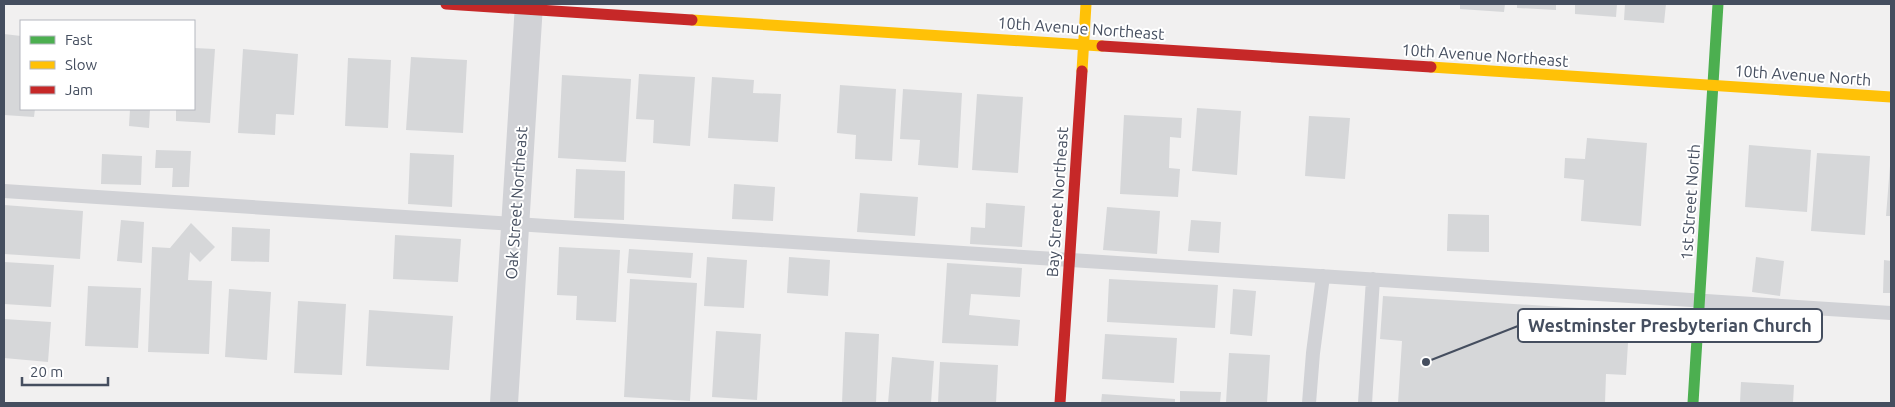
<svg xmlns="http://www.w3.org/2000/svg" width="1895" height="407" font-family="Ubuntu,sans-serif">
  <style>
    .building { fill: #d6d7d9 }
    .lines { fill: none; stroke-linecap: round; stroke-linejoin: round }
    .lane { stroke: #d1d2d6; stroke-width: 14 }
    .street { stroke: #d1d2d6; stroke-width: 28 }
    .fast { stroke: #4caf50; stroke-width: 11 }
    .slow { stroke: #ffc107; stroke-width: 11 }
    .jam { stroke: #c62828; stroke-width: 11 }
    .labels { text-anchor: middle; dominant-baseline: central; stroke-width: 4; stroke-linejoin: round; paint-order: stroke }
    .street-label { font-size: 16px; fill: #454e5f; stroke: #fff }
    .leader { fill: none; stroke: #454e5f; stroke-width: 2 }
    .callout-dot { fill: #454e5f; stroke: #fff; stroke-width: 2 }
    .callout { fill: #fff; stroke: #454e5f; stroke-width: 2 }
    .callout-label { font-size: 18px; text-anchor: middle; font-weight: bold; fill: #454e5f }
  </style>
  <rect width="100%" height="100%" fill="#f1f0f0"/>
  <path class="building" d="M1460,4H1505L1504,12L1460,9Z
    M1517,4H1556V10L1517,8Z
    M1575,4H1617L1616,17L1575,14Z
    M1625,4H1666L1664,23L1624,20Z
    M4,34L21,36V109H35L34,117L4,115Z
    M194,48L215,49L210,123L176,121V109H194Z
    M243,49L298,54L294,115L276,114L275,135L238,133Z
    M411,57L467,60L463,133L406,130Z
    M348,58L391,60L388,128L345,126Z
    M639,74L695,77L690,146L653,143L654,120L636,119Z
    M562,75L631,79L626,162L558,158Z
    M712,77L754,80L753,93L781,94L778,142L708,138Z
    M840,85L896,89L892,161L855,159L856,135L837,133Z
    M903,89L962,93L958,168L918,165L920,140L900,139Z
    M977,94L1023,97L1018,173L972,170Z
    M1197,108L1241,111L1237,175L1192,171Z
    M130,109H150L149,128L129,126Z
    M1124,115L1182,118L1181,138L1170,137L1169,168L1180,169L1178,197L1120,194Z
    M1309,116L1350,118L1345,179L1305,176Z
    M1587,138L1647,143L1641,226L1581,221L1584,180L1564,178L1565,158L1585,159Z
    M1749,145L1811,150L1807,212L1745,207Z
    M156,150L191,151L189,187H172L173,168H155Z
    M410,153L454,155L452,207L408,204Z
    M1817,153L1870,156L1865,235L1811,231Z
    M102,154L142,156L141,185L101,184Z
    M1890,166H1891V216H1886Z
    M576,169L625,171L624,220L574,218Z
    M734,184L775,187L773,221L732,219Z
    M860,193L918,197L915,236L857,232Z
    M986,203L1025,206L1022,247L970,244L971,227L985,228Z
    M4,205L83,211L80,259L4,254Z
    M1107,207L1160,211L1157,254L1103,250Z
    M1448,214L1489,215V252L1447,251Z
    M121,220L144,222L142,263L117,261Z
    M1191,220L1221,222L1219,253L1188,251Z
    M191,223L215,247L200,262L190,252L188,280L212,281L209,354L148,352L152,247L170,248Z
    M232,227L270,229L269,262L231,261Z
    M395,235L461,239L458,282L393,279Z
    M559,247L620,250L616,322L576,320L577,296L557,295Z
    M629,249L693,253L691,278L627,273Z
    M707,257L747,260L744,308L704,306Z
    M789,257L830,260L828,296L787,293Z
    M1756,257L1784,261L1780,296L1752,292Z
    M1884,260L1891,261V293H1883Z
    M4,262L54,265L51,307L4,304Z
    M947,263L1022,268L1020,297L971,294L969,315L1020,320L1018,346L942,343Z
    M630,279L697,283L690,401L624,397Z
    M1109,279L1218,285L1215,328L1107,322Z
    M88,286L141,288L138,348L85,346Z
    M229,289L271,292L267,360L225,357Z
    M1233,289L1256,291L1252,336L1230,334Z
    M1383,296L1630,311L1626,375L1606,374L1605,403H1398L1402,341L1380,339Z
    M298,301L346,304L342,375L294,373Z
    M369,310L453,316L449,370L366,366Z
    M4,319L51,322L48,362L4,358Z
    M716,331L761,334L757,400L712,397Z
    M845,332L879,334L876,403H842Z
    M1105,334L1177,338L1174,383L1102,379Z
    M1229,353L1270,355L1267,403H1226Z
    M892,357L934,361L931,403H888Z
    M940,362L998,365L996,403H938Z
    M1741,382L1794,385L1793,403H1740Z
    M1180,391L1221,392L1220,403H1180Z
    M1102,394L1175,399V403H1101Z"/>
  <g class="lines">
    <path class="lane" d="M4,191L1891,313
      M1309,403L1313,353L1323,276
      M1365,403L1373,279"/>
    <path class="street" d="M504,403L529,4"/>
    <path class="fast" d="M1693,403L1718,4"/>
    <path class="slow" d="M692,20L1102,46
      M1431,67L1891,97
      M1082,71L1086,4"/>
    <path class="jam" d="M446,4L692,20
      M1102,46L1431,67
      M1060,403L1082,71"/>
  </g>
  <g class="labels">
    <g class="street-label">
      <text transform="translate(1081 28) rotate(4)">10th Avenue Northeast</text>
      <text transform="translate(1485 55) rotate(4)">10th Avenue Northeast</text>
      <text transform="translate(1803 75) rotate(4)">10th Avenue North</text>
      <text transform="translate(1057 202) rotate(-86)">Bay Street Northeast</text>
      <text transform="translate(1690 202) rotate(-86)">1st Street North</text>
      <text transform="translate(516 203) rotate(-86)">Oak Street Northeast</text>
    </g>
  </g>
  <path class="leader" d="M1426 362L1518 326"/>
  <circle class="callout-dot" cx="1426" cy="362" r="5"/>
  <rect class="callout" x="1518" y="309" width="304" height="33" rx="5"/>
  <g class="callout-label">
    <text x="1670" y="332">Westminster Presbyterian Church</text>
  </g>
  <rect width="1895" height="407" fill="none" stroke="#454e5f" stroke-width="10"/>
  <rect x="20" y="20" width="175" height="90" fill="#ffffff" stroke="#b5b8bf"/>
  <rect x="30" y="36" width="25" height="8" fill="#4caf50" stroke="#b5b8bf"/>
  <text x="65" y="45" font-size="15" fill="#454e5f">Fast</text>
  <rect x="30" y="61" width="25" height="8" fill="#ffc107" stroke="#b5b8bf"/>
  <text x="65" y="70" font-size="15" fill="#454e5f">Slow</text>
  <rect x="30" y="86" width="25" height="8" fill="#c62828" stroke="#b5b8bf"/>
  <text x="65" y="95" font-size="15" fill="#454e5f">Jam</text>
  <path d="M22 377v8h86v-8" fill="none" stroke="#454e5f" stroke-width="2.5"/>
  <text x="30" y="377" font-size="15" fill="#454e5f" stroke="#ffffff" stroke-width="4" paint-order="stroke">20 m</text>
</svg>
